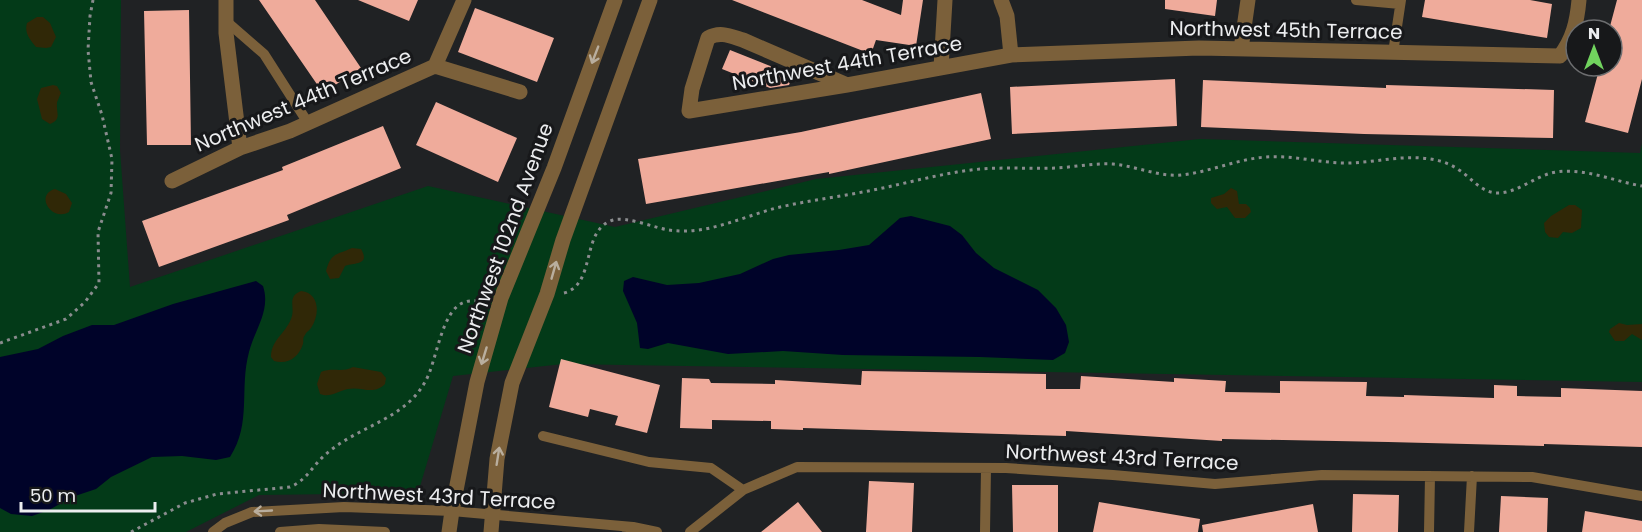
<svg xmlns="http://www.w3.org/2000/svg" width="1642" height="532" font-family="Poppins,sans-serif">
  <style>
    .green { fill: #033a18 }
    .sand { fill: #302807 }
    .water { fill: #000329 }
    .building { fill: #efab9b }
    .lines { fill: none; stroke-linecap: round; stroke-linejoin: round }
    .path { stroke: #8a8c8e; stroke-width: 3; stroke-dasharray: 3 4.5; stroke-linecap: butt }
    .service { stroke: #7b603a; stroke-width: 10 }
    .minor { stroke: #7b603a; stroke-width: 15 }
    .tertiary { stroke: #7b603a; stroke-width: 15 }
    .oneway { stroke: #b9ae9e }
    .labels { text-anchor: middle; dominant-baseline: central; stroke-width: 6; stroke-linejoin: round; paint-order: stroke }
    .street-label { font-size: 20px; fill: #ecedef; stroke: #17181a }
  </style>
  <rect width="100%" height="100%" fill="#202224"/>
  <path class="green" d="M0,0H121L120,150L130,287L428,186L615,227L816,179L1200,139L1640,153L1642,144V382L563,364L453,376L418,493L259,495L186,532H0Z"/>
  <path class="sand" d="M37,17H43L50,23L56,37L51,47L46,48L36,47C30,39 24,33 27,23Z
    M53,85L57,86L61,93C60,95 57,102 57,103C56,113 62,119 50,124L42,119L37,99L41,88Z
    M1231,188L1237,191L1239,204H1246L1250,208L1251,212L1245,218H1235L1227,207L1217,209L1211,203V198L1224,194Z
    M55,189L66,194L72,203L69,212C52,222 34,195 55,189Z
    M1569,205H1575L1582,210L1581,228L1572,233L1563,232L1558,238L1549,237L1545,232L1544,223L1551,216Z
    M352,248L361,249C371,266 353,262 345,266L339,278L330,279L326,271C331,252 337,255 352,248Z
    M301,291C320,293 320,315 311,328C308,332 307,331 305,335C302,339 304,339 303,344C299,357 288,365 274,361L271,357C271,340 285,334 291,319C296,308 286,297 301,291Z
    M1619,323L1627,325L1642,324V340L1632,334L1624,341H1615L1609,332L1610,329Z
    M353,367L381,372L386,378L385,384C373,396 362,386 348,389C337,391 331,398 320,394L317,384L321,372C332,367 342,373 353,367Z"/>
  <path class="water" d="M911,216L950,226L962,235L976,253L994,268L1038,290L1056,308L1066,325L1069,342L1065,353L1053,360L980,357L843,355L783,351L728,354L668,343L648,349L640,348L637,323L623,291L624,281L633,277L667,285L699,283L740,274L773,259L789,255L839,250L869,245L900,218Z
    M256,281L263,286C271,310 255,329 249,352C239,389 252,423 230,457L216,460L182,456L152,457L111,477L96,489L72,497L49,510L32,516L11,514L0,508V357L38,349L63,336L92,325H114L173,304Z"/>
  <path class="building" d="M259,0H315L361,68L323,93Z
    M358,0H418L409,21Z
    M732,0H862L901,15L903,0H923L916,46L876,40L871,54Z
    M1165,0H1217L1215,16L1165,9Z
    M1425,0H1530L1552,4L1547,38L1422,17Z
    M1617,0H1642V79L1628,133L1585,122L1600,66H1612V30H1609Z
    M475,8L554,38L537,82L458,52Z
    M189,10L191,145H147L144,11Z
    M730,50L793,75L789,85L770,88L722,69Z
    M1175,79L1177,126L1012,134L1010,87Z
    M1203,80L1386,88V85L1554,90L1553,138L1364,134L1201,127Z
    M981,93L991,139L829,174V172L646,204L638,159L801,132Z
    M436,102L517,138L498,182L416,145Z
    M383,126L401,168L287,215L289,220L159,267L142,221L283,170L282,167Z
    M561,359L660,385L647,433L615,425L618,416L590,409L588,417L549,407Z
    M862,371L1046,374V389H1080L1081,376L1174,382V378L1226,381L1225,392L1280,393V381L1367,382L1366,396L1404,397V395L1494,398V385L1517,386V396L1561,397V388L1642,391V447L1544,444V446L1388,442L1222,439V441L1066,431V436L803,428V430L771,429V421L712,420V429L680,428L682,378L709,379L711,383L775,384V380L861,385Z
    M869,481L914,483L912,532H866Z
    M1012,485H1058V532H1013Z
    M1353,494L1399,495L1398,532H1352Z
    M1501,496L1548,498L1547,532H1499Z
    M798,502L822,532H761Z
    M1099,502L1200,519L1198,532H1093Z
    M1313,504L1318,532H1203L1202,525Z
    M1585,511L1642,521V532H1582Z"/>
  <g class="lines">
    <path class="path" d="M564,293C597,284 580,230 613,220C626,216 655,228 669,230C683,232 696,231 710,228C732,223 754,214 776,208C810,200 845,196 878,189C912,182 946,172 981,169C1006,167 1031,169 1056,168C1075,167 1094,163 1113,164C1136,166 1158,177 1181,175C1210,172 1237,159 1266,157C1293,155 1319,163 1346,163C1372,163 1396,156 1421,158C1435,159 1448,162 1459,170C1472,178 1481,193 1498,193C1516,193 1533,178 1551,173C1582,166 1612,181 1642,186
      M0,343L66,319L85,302L99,283L98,232L111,193L112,159L102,115L91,82L88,50L90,16L93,0
      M131,532L185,503L217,494L290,487C306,481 313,465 326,454C358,426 404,420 425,382C437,362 441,309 465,302C470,300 478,301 483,301"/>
    <path class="service" d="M1356,0L1400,4
      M226,21L264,54L308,123
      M1393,53L1401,0
      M543,436L649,462L711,468L743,490
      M626,529L633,527L657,532
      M213,532L225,523L252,512L344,507L452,511L633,527
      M280,532L319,529L385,532
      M690,532L743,490L797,467L1006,468L1113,475L1215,484L1322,475L1532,477L1642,496
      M985,532L986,468
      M1429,532L1430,476
      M1469,532L1472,476"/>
    <path class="minor" d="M226,0V33L240,148
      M1001,0L1007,16L1011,55
      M1241,49L1248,0
      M435,66L464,0
      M941,68L945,0
      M847,85L743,40C730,36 720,31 708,38L692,89L689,111L847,85L1011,55L1199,48L1560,56C1573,39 1577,22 1579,0
      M172,181L240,148L290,131L435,66L520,92"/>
    <path class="tertiary" d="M449,532L452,511L477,382L501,298L554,168L615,0
      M491,532L497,459L512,383L547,294L563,240L650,0"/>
  </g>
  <defs><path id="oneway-shaft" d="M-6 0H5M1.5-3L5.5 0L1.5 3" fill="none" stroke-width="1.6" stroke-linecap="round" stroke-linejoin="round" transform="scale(1.5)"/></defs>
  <g class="oneway">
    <use href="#oneway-shaft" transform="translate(595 55) rotate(111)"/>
    <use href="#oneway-shaft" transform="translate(554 270) rotate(-74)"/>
    <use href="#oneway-shaft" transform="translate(484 356) rotate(107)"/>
    <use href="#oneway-shaft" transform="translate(498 456) rotate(-81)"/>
    <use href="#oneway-shaft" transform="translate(263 511) rotate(177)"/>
  </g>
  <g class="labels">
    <g class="street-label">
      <text transform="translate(1286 30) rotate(1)">Northwest 45th Terrace</text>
      <text transform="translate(847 63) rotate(-10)">Northwest 44th Terrace</text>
      <text transform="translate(303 100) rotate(-23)">Northwest 44th Terrace</text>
      <text transform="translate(505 238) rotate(-70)">Northwest 102nd Avenue</text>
      <text transform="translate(1122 457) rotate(3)">Northwest 43rd Terrace</text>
      <text transform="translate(439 496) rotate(3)">Northwest 43rd Terrace</text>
    </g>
  </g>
  <g transform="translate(1594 48)"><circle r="28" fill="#17181a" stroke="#6c6d6f" stroke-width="1.5"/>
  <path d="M0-4.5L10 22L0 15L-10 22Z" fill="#71d35e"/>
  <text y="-9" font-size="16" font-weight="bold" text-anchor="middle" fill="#ecedef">N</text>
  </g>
  <path d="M21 502v9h134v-9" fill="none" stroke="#ecedef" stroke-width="3"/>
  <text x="30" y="502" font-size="18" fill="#ecedef" stroke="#17181a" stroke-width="4.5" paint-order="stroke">50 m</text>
</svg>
